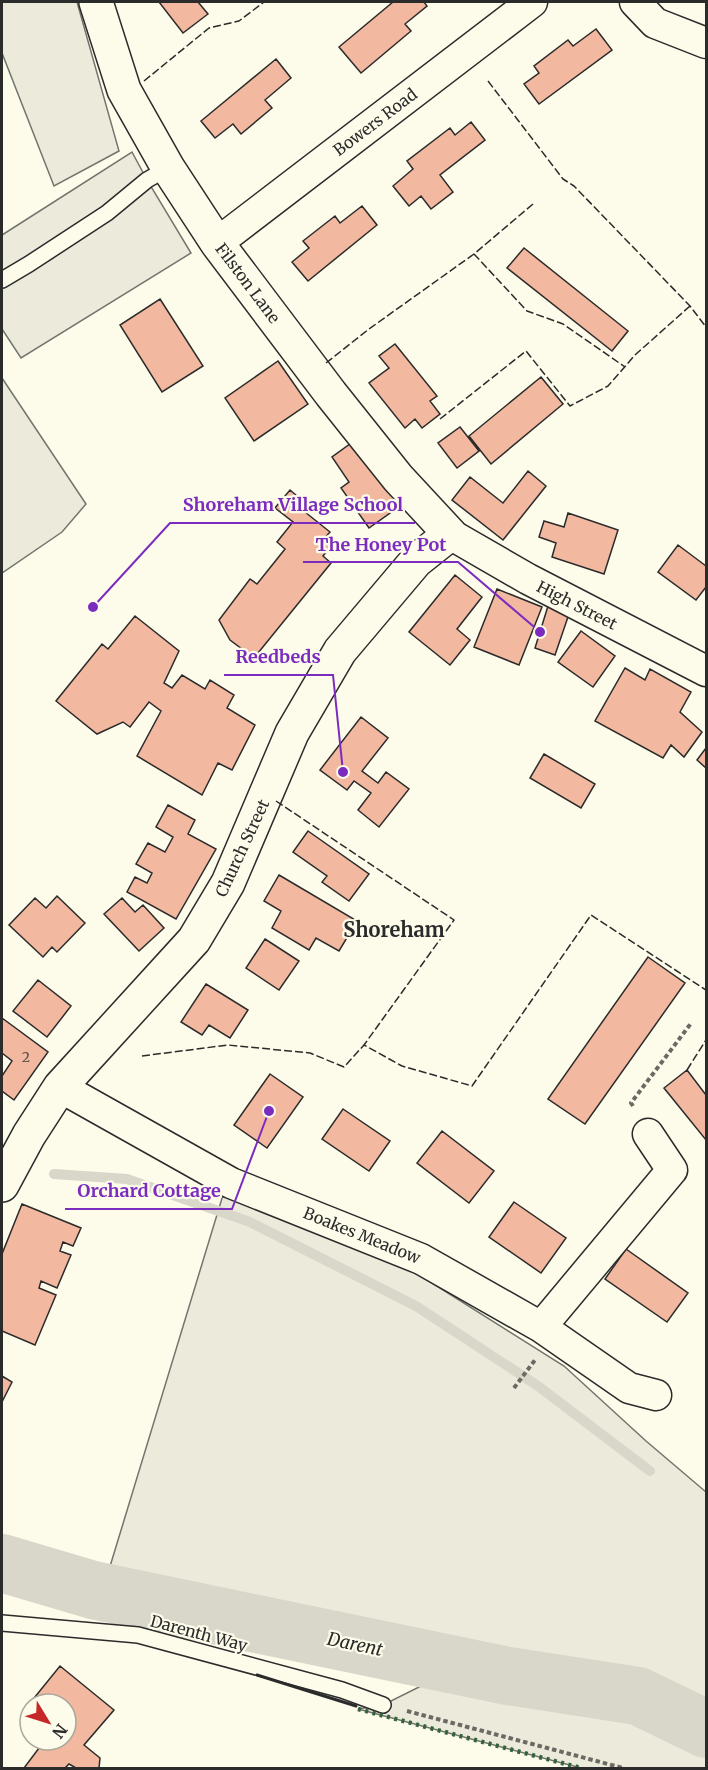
<svg xmlns="http://www.w3.org/2000/svg" width="708" height="1770" font-family="Merriweather,serif">
  <style>
    .green { fill: #ecebdb; stroke: #74746e; stroke-width: 1.5 }
    .parking { fill: #eceadb; stroke: #74746e; stroke-width: 1.5 }
    .lines { fill: none; stroke-linecap: round; stroke-linejoin: round }
    .stream { stroke: #d8d7c9; stroke-width: 10 }
    .river { stroke: #d8d7c9; stroke-width: 58 }
    .building { fill: #f2b8a0; stroke: #2b2b2b; stroke-width: 1.5 }
    .lane-casing { stroke: #2b2b2b; stroke-width: 18 }
    .street-casing { stroke: #2b2b2b; stroke-width: 33 }
    .secondary-casing { stroke: #2b2b2b; stroke-width: 36 }
    .path { stroke: #6a6964; stroke-width: 4; stroke-dasharray: 4.5 3; stroke-linecap: butt }
    .lane { stroke: #fdfbea; stroke-width: 15 }
    .street { stroke: #fdfbea; stroke-width: 30 }
    .secondary { stroke: #fdfbea; stroke-width: 33 }
    .hedge { stroke: #34623c; stroke-width: 4.5; stroke-dasharray: 3 4.5; stroke-linecap: butt }
    .fence { stroke: #2b2b2b; stroke-width: 1.5; stroke-dasharray: 8 3; stroke-linecap: butt }
    .wall { stroke: #2b2b2b; stroke-width: 3 }
    .labels { text-anchor: middle; dominant-baseline: central; stroke-width: 4.5; stroke-linejoin: round; paint-order: stroke }
    .number-label { font-size: 14px; fill: #5d4e48 }
    .street-label { font-size: 16px; fill: #2b2b2b; stroke: #fdfbea }
    .water-label { font-size: 18px; font-style: italic; fill: #2b2b2b; stroke: #fdfbea }
    .quarter-label { font-size: 20px; font-weight: bold; fill: #2b2b2b; stroke: #fdfbea }
    .leader { fill: none; stroke: #7b2cbf; stroke-width: 2 }
    .callout-dot { fill: #7b2cbf; stroke: #fdfbea; stroke-width: 2 }
    .callout-label { font-size: 18px; text-anchor: middle; font-weight: bold; fill: #7b2cbf; stroke: #fdfbea; stroke-width: 4.5; stroke-linejoin: round; paint-order: stroke }
  </style>
  <rect width="100%" height="100%" fill="#fdfbea"/>
  <path class="green" d="M2,2H77L119,151L54,186L2,53Z
    M2,378L86,504L62,532L2,573Z
    M223,1195L413,1271L564,1366L646,1441L706,1492V1712L642,1680L511,1658L108,1573Z
    M439,1677L639,1712L706,1744V1768H581L358,1709L383,1705Z"/>
  <path class="parking" d="M132,152L147,180L191,253L21,358L2,329V235Z"/>
  <g class="lines">
    <path class="stream" d="M54,1174L127,1179L250,1222L416,1306L538,1386L650,1471"/>
    <path class="river" d="M2,1563L93,1590L508,1676L638,1696L706,1729"/>
  </g>
  <path class="building" d="M159,2H198L208,14L183,33Z
    M393,2H424L427,6L405,24L411,31L361,73L339,47Z
    M596,29L612,50L539,104L524,84L539,73L534,66L568,40L573,46Z
    M276,59L291,78L265,100L272,108L241,134L233,124L215,138L201,121Z
    M471,122L485,140L440,175L453,192L431,209L421,196L409,206L393,186L413,169L407,161L450,128L455,135Z
    M362,206L377,225L308,281L292,262L309,248L303,241L335,216L340,223Z
    M524,248L628,331L612,351L507,268Z
    M160,299L203,366L162,392L120,325Z
    M395,344L437,396L430,401L440,414L422,428L415,419L405,428L369,383L389,368L379,356Z
    M278,361L308,404L254,441L225,398Z
    M541,377L563,404L491,464L469,436Z
    M460,427L479,451L457,468L438,443Z
    M354,441L400,506L369,528L341,488L349,482L332,457Z
    M528,471L546,486L503,540L452,500L470,477L503,503Z
    M290,490L310,507L305,512L330,532L323,540L331,546L323,556L331,563L254,658L230,640L219,620L250,579L257,584L285,549L277,542L293,522L275,508Z
    M568,513L618,530L604,574L552,557L556,543L539,537L544,521L564,527Z
    M678,545L706,566V587L696,600L658,572Z
    M455,575L482,597L457,629L470,640L450,665L409,632Z
    M497,589L542,607L519,665L474,647Z
    M548,606L569,614L555,655L535,648Z
    M135,616L179,651L164,683L172,688L182,675L205,689L210,680L234,695L227,708L255,725L232,770L218,763L202,795L137,756L161,711L149,702L130,727L123,722L97,734L56,701L102,644L108,649Z
    M581,631L615,656L593,687L558,662Z
    M625,668L645,680L650,669L691,692L680,712L702,732L684,757L671,745L663,758L595,721Z
    M361,717L388,738L362,771L378,783L386,772L409,789L379,827L358,810L371,793L354,781L347,790L320,770Z
    M706,748V768L697,760Z
    M544,754L595,784L581,808L530,778Z
    M168,805L195,820L188,834L216,849L176,919L127,892L135,877L147,883L152,873L136,864L148,843L165,852L173,837L156,827Z
    M308,831L369,874L349,901L322,882L327,876L293,852Z
    M279,875L357,921L339,951L316,938L309,950L272,928L281,911L264,901Z
    M57,896L85,923L57,952L52,947L43,957L9,925L35,898L46,908Z
    M122,898L135,912L143,905L164,928L139,951L104,914Z
    M265,939L299,961L279,990L246,968Z
    M648,957L685,983L585,1124L548,1099Z
    M38,980L71,1006L47,1037L13,1011Z
    M206,984L248,1010L230,1038L209,1025L202,1035L181,1022Z
    M2,1018L48,1052L14,1100L2,1091V1076L12,1061L2,1053Z
    M687,1070L706,1095V1140L664,1088Z
    M270,1074L303,1097L267,1148L234,1125Z
    M343,1109L390,1141L369,1171L322,1139Z
    M442,1131L494,1171L469,1203L417,1163Z
    M514,1202L566,1238L541,1273L489,1237Z
    M22,1204L81,1228L73,1246L63,1242L60,1251L71,1255L57,1288L41,1281L39,1288L56,1295L35,1345L2,1331V1254Z
    M626,1249L688,1293L667,1322L605,1279Z
    M2,1376L12,1382L2,1402Z
    M60,1666L114,1710L84,1745L100,1758L99,1768H76L69,1764L65,1768H24L45,1740H66V1704H30V1712L26,1708Z"/>
  <g class="lines">
    <defs>
      <path id="lane" d="M2,280L29,264L107,213L147,180L168,168
        M2,1623L138,1635L342,1690L383,1705"/>
      <path id="street" d="M635,2L655,23L706,43
        M217,243L532,2
        M450,534L528,579L706,671
        M60,1087L231,1183L421,1259L541,1327L629,1388L656,1395
        M541,1327L672,1170L648,1134"/>
      <path id="secondary" d="M2,1185L29,1135L60,1087L194,940L228,883L292,733L340,651L416,561L450,534L398,478L331,394L217,243L168,168L124,90L96,2"/>
    </defs>
    <use href="#lane" class="lane-casing"/>
    <use href="#street" class="street-casing"/>
    <use href="#secondary" class="secondary-casing"/>
    <path class="path" d="M633,1106L631,1103L692,1022
      M514,1388L535,1360
      M407,1711L623,1768"/>
    <use href="#lane" class="lane"/>
    <use href="#street" class="street"/>
    <use href="#secondary" class="secondary"/>
    <path class="hedge" d="M358,1709L581,1768"/>
    <path class="fence" d="M144,81L209,28L239,21L264,2
      M488,81L563,179L574,186L690,306L706,327
      M533,204L474,254L527,311L563,324L625,367
      M326,363L369,329L474,254
      M440,419L526,351L570,406L608,386L635,355L690,306
      M276,801L454,920L364,1045L402,1066L472,1086L591,915L706,990
      M142,1056L228,1045L310,1053L344,1067L364,1045
      M687,1070L706,1040"/>
    <path class="wall" d="M257,1675L356,1706"/>
  </g>
  <g class="labels">
    <g class="number-label">
      <text x="26" y="1057">2</text>
    </g>
    <g class="street-label">
      <text transform="translate(375 122) rotate(-37)">Bowers Road</text>
      <text transform="translate(248 283) rotate(53)">Filston Lane</text>
      <text transform="translate(577 605) rotate(27)">High Street</text>
      <text transform="translate(242 848) rotate(-65)">Church Street</text>
      <text transform="translate(362 1235) rotate(22)">Boakes Meadow</text>
      <text transform="translate(199 1633) rotate(15)">Darenth Way</text>
    </g>
    <g class="water-label">
      <text transform="translate(355 1644) rotate(12)">Darent</text>
    </g>
    <g class="quarter-label">
      <text x="394" y="929">Shoreham</text>
    </g>
  </g>
  <path class="leader" d="M93 607L170 523H415M540 632L458 562H303M343 772L333 675H224M269 1111L232 1209H65"/>
  <g class="callout-dot">
    <circle cx="93" cy="607" r="6"/>
    <circle cx="540" cy="632" r="6"/>
    <circle cx="343" cy="772" r="6"/>
    <circle cx="269" cy="1111" r="6"/>
  </g>
  <g class="callout-label">
    <text x="293" y="511">Shoreham Village School</text>
    <text x="381" y="551">The Honey Pot</text>
    <text x="278" y="663">Reedbeds</text>
    <text x="149" y="1197">Orchard Cottage</text>
  </g>
  <rect width="708" height="1770" fill="none" stroke="#2b2b2b" stroke-width="6"/>
  <g transform="translate(48 1722) rotate(128)"><circle r="28" fill="#fdfbea" stroke="#a9a89e" stroke-width="1.5"/>
  <path d="M0-4.5L10 22L0 15L-10 22Z" fill="#c62828"/>
  <text y="-9" font-size="16" font-weight="bold" text-anchor="middle" fill="#2b2b2b">N</text>
  </g>
</svg>
